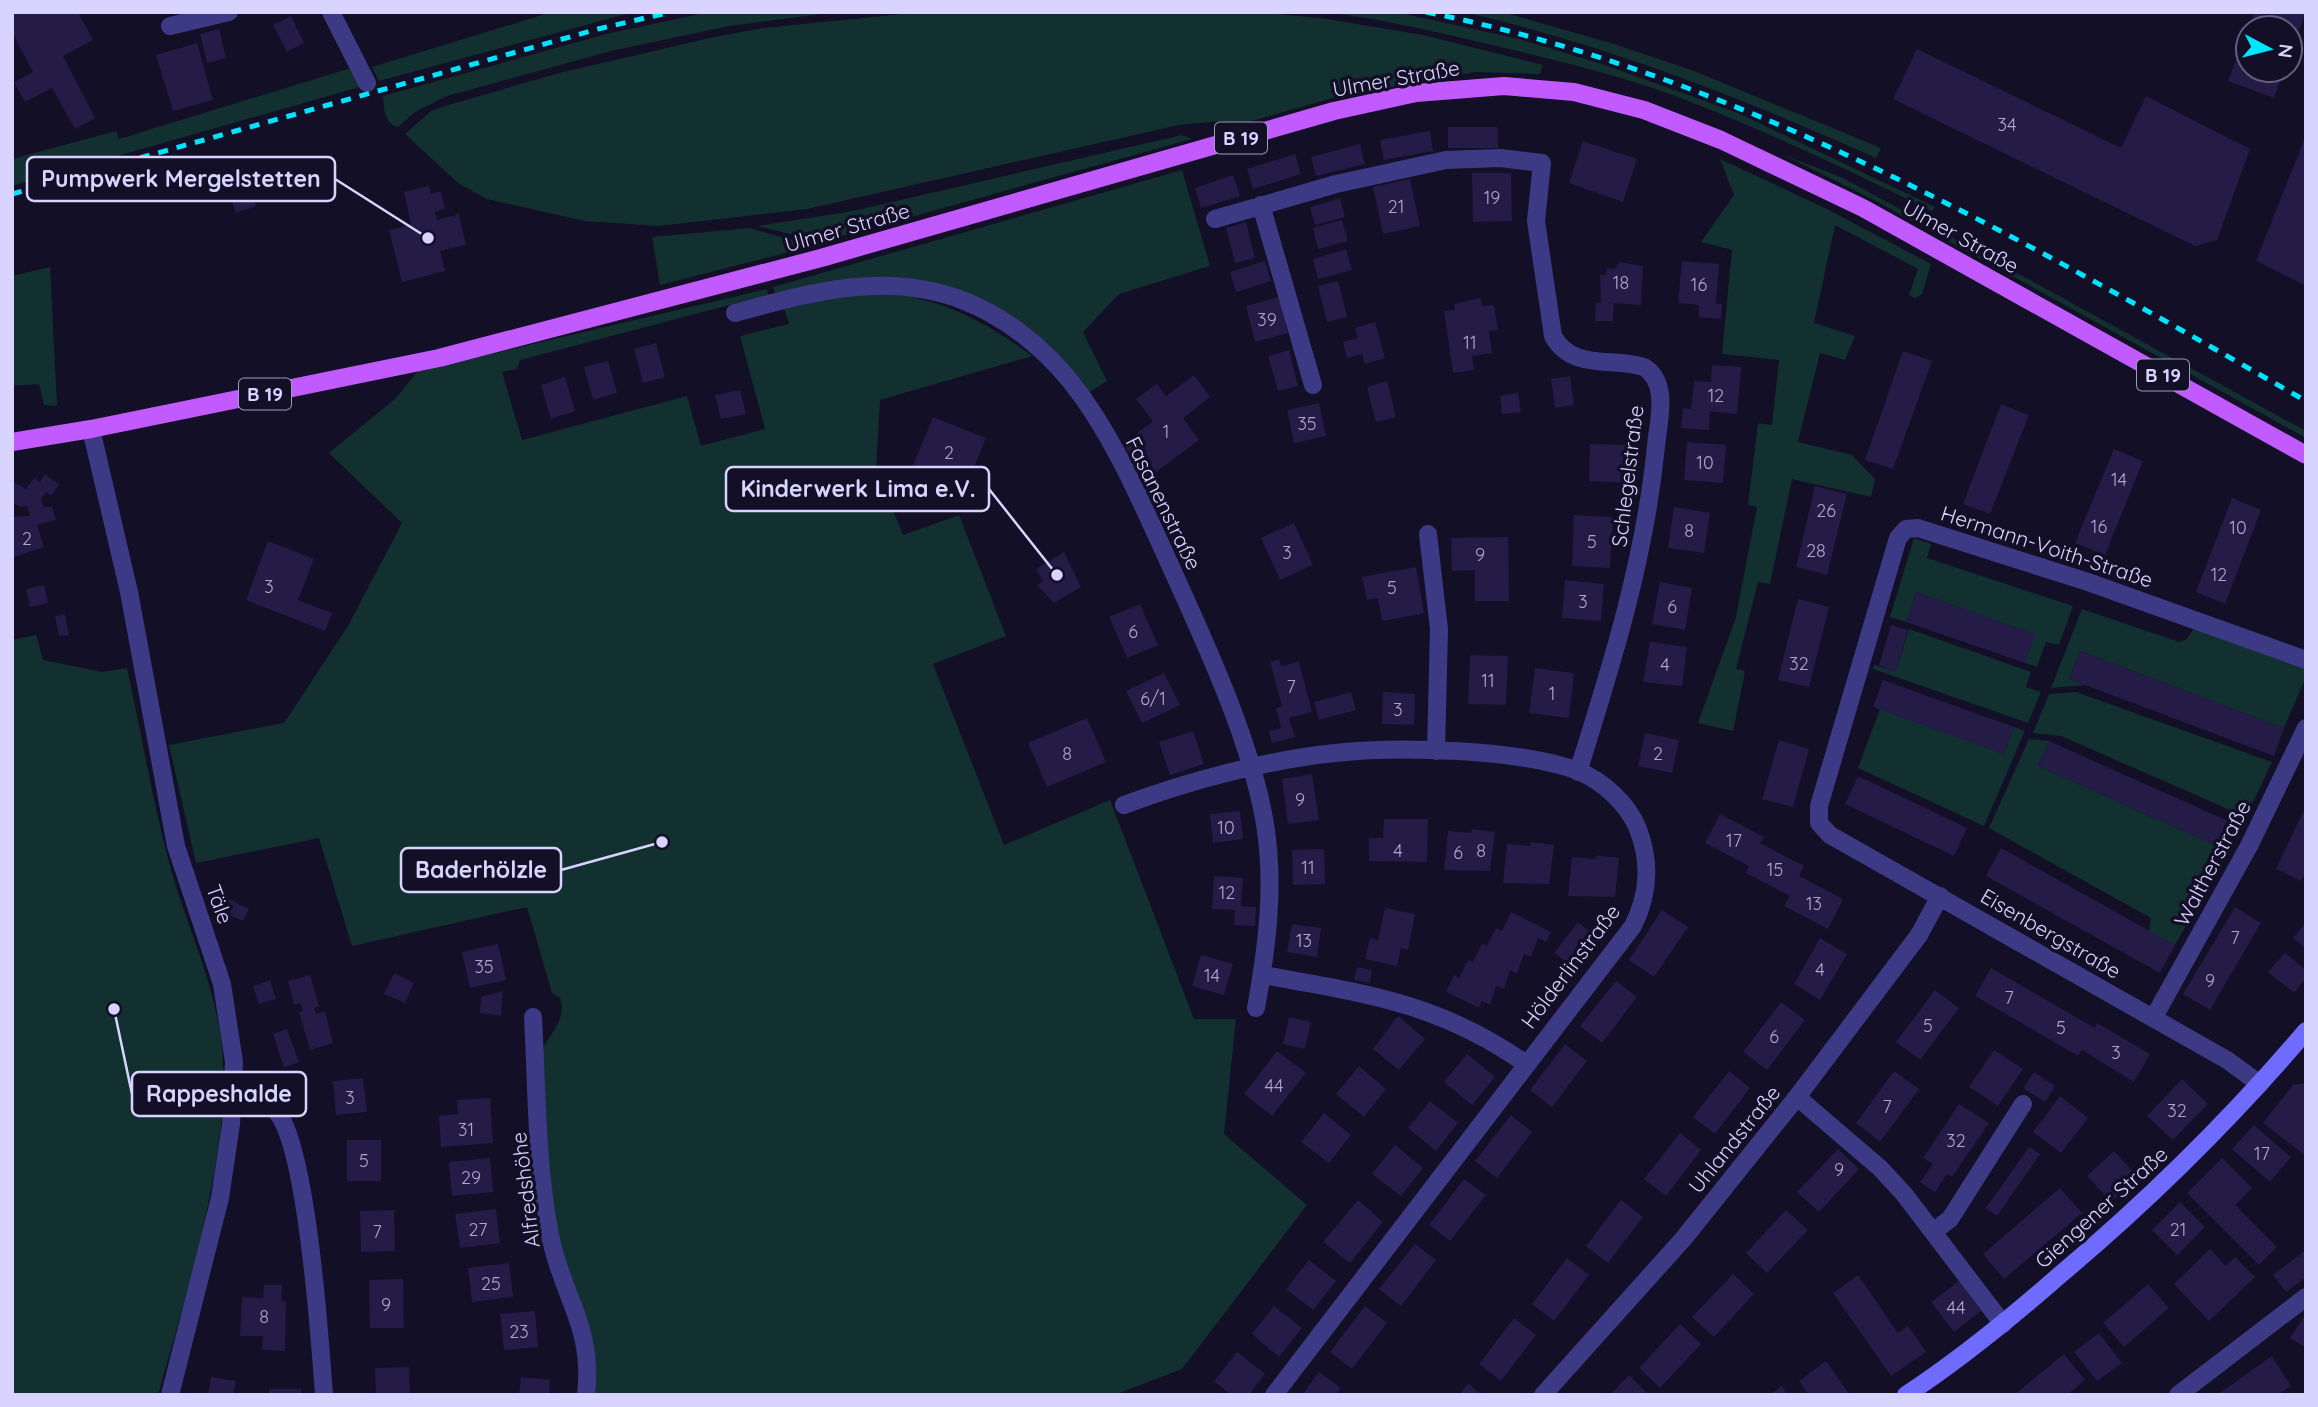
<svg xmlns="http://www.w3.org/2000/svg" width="2318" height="1407" font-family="Quicksand,sans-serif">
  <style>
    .green { fill: #12302f }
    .building { fill: #241b47 }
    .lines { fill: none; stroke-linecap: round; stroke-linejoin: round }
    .street { stroke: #3d3a85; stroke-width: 18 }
    .secondary { stroke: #6f6bff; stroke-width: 18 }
    .primary { stroke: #c25bff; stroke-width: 18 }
    .rail { stroke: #00e5ff; stroke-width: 5; stroke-dasharray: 10 9; stroke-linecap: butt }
    .labels { text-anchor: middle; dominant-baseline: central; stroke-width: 7; stroke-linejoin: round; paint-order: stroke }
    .number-label { font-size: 18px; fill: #aca6d1 }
    .shield { fill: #130f26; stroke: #9e99be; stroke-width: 2 }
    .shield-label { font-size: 19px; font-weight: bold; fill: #d9d4ff }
    .street-label { font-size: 21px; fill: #d9d4ff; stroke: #130f26 }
    .leader { fill: none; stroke: #d9d4ff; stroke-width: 2.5 }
    .callout-dot { fill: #d9d4ff; stroke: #130f26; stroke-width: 2.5 }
    .callout { fill: #130f26; stroke: #d9d4ff; stroke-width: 2.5 }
    .callout-label { font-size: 23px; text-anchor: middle; font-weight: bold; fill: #d9d4ff }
  </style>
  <rect width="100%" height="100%" fill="#130f26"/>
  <path class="green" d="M552,12H634L379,81L372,67Z
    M709,12H837L729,26L611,51L447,96L415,112L398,127C384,124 384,108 383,96L606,34Z
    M923,12L1264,13L1321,18L1423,35L1543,65L1540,74L1476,72L1340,96L1241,124L1221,121L1179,125L807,209L658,226L585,221L487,199L458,183L405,134L431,111L445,106L559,73L714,37L763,28Z
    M1326,12H1396L1519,39L1605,65L1738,113L1935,207L1932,211C1856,174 1779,137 1701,106C1634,78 1563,62 1492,45C1437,32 1382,19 1326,12Z
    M1464,12H1502L1614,44L1694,71L1881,148L1876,158C1737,96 1612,47 1464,12Z
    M351,68L360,87L12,186V159L116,131L119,139Z
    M1182,135L1192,139L821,242L758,226L853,211Z
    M1784,155L1843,178L2306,431V438L1876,201Z
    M1720,159L1827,209L1931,264L1922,294L1915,298L1909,295L1918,269L1835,225L1814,323L1855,336L1845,360L1820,353L1798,442L1852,455L1875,479L1871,497L1792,479L1770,584L1758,582L1736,669L1745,671L1733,731L1698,723L1736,617L1757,507L1748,505L1758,423L1772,425L1779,360L1722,354L1732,250L1701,242L1734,195Z
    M1182,170L1210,266L1119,294L1083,332L1107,381L1086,394L991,308L820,284L775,293L773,287Z
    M750,228L813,246L660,285L652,237Z
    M50,267L57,406L44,405L39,384L12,386V276Z
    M767,289L768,295L520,360L517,369L502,372L522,440L687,396L701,446L765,429L740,336L789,324L783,306C885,280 948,293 1032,356L880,400L876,469L903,535L959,515L1006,636L933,664L1004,845L1110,800L1194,1019H1236L1224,1134L1307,1205L1182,1369L1114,1395H594V1343L563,1256L551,1211L540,1054C548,1034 568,1021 560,998L552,993L527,907L352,946L319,838L196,863L169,745L284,723L348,626L402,523L329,453L396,398L418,371Z
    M1914,538L1931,544L1927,558L2073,606L2059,645L2046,642L2037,667L2025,663L2034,634L1916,592L1906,622L1890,617Z
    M2082,609L2179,642L2187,639L2194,628L2306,665V677L2284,728L2080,651L2069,679L2085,685L2051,688Z
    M1909,629L2031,672L2026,687L2041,692L2028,723L1873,669L1874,665L1896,671Z
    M36,635L43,660L102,672L127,668C142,736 153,804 171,870C188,929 216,986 222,1048C232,1151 186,1294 158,1395H12V640Z
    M2076,692L2272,762L2246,817L2061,736L2033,733L2049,694Z
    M1880,709L2004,754L2014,727L2025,731L1984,826L1858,768Z
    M2029,739L2049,741L2038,766L2228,851L2175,945L2149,931L2151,918L1989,828Z"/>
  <path class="building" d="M12,12H78L93,40L63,56L95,118L75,129L52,88L25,102L14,82L33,72L12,32Z
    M2254,12L2270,17L2272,12H2306L2290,54V28H2248Z
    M291,16L304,43L287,52L273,25Z
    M2248,28V70H2284L2274,98L2228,81Z
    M219,29L226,58L207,63L200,34Z
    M197,43L213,100L173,111L156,55Z
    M1917,49L2121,148L2146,96L2250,149L2217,240L2195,246L1893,99Z
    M1448,127H1498V148H1448Z
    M1430,131L1433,151L1384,160L1380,140Z
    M2306,135V286L2256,261Z
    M1583,141L1637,159L1623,202L1569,183Z
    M1360,144L1365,164L1316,176L1311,157Z
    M1295,154L1301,174L1253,189L1247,169Z
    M1472,173H1511L1512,221L1473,222Z
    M1233,175L1240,196L1201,208L1195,188Z
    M1410,179L1420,226L1383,234L1373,187Z
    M429,186L431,194L441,191L445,209L435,212L437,220L459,214L466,245L440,251L445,271L402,282L389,230L411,225L404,192Z
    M251,189L256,206L236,213L230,196Z
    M1340,198L1345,217L1315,225L1310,207Z
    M1342,220L1348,241L1318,249L1313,228Z
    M1246,222L1255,258L1235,263L1226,228Z
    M1346,249L1352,270L1318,279L1313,259Z
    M1265,261L1271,281L1236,292L1230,272Z
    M1682,261L1719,264L1716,304H1722L1721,319L1698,317L1699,305L1678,303Z
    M1619,262L1643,266L1641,305L1614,303L1613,321H1595L1596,303H1601L1600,275H1606L1607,268L1615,269Z
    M1338,281L1347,317L1327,322L1318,286Z
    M1279,297L1288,333L1255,342L1246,306Z
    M1481,298L1482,306L1494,305L1498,330L1489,331L1492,353L1472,356L1474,370L1453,373L1444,311L1455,310L1454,304Z
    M1375,322L1385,358L1365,364L1362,354L1347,358L1343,342L1358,338L1355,328Z
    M656,343L665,377L643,383L634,349Z
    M1289,350L1298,386L1278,391L1268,356Z
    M1903,351L1932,361L1893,469L1865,460Z
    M608,361L617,393L593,400L584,367Z
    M1712,365L1741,367L1737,414L1710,411L1709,430L1681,428L1683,408L1691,409L1694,381L1711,382Z
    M1194,375L1210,397L1183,418L1199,440L1148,478L1123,444L1153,421L1136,399L1157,384L1166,396Z
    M1570,376L1574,405L1555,408L1551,379Z
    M565,377L575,411L551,419L541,385Z
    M1387,381L1396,417L1376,422L1367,387Z
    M740,390L746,414L721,419L715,395Z
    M1518,393L1521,412L1502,414L1500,396Z
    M1319,403L1326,436L1294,443L1287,410Z
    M2001,404L2029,415L1990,514L1963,504Z
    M933,417L986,438L966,487L913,465Z
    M1687,442L1726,445L1723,483L1684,480Z
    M1590,444L1629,445L1628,483L1589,481Z
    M2114,449L2143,461L2105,555L2075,543Z
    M45,474L59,484L51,496L46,492L41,499L44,507H52L56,520L37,525L44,547L14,557L12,517L30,516L27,506L21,507L12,502V481L26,489L34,478L40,482Z
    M1815,486L1847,494L1827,575L1796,567Z
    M2232,498L2261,510L2225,604L2196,592Z
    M1674,507L1710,513L1704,553L1668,548Z
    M1574,515L1613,517L1610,568L1572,566Z
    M1294,523L1313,565L1280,580L1261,538Z
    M1508,537L1509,601H1475V570L1452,571L1451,538Z
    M268,541L314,559L298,600L332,613L325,631L246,600Z
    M1064,552L1081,587L1054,603L1037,585L1043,581L1036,569Z
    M1416,567L1424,613L1382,621L1378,598L1367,600L1362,577Z
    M1565,580L1604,584L1601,621L1562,618Z
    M1660,582L1692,588L1685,630L1652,624Z
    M44,585L48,603L30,607L26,589Z
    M1916,592L2035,634L2025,663L1906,622Z
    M1798,599L1829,607L1809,687L1778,680Z
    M1140,604L1158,645L1127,658L1109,617Z
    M65,614L69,635L59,636L55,616Z
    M1891,625L1908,630L1896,671L1879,666Z
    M1650,642L1687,647L1682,686L1643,682Z
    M2080,651L2284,728L2274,756L2069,679Z
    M1470,655L1508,656L1506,705L1468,704Z
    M1279,659L1281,666L1299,662L1312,712L1289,718L1295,737L1272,743L1269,731L1281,728L1276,708L1282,706L1270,662Z
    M1535,668L1574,673L1569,718L1529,713Z
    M1164,673L1180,705L1142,723L1126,691Z
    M1883,680L2014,727L2004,754L1873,707Z
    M1351,692L1356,710L1319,720L1314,702Z
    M1383,692L1415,694L1414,725L1382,724Z
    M1087,718L1106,762L1047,787L1028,743Z
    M1193,731L1204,764L1170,775L1159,742Z
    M1645,733L1679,740L1672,773L1638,766Z
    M1779,740L1809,749L1793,807L1762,799Z
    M2049,741L2239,826L2228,851L2038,766Z
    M1312,774L1319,820L1288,824L1282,779Z
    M1858,776L1967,828L1954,856L1845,804Z
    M2306,806V872L2301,881L2276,869Z
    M1240,811L1243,839L1213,843L1210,814Z
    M1720,814L1764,837L1760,843L1804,866L1799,876L1843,899L1828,929L1784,906L1790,896L1746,873L1749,866L1705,843Z
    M1384,819H1428L1427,862L1369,861V838H1383Z
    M1472,829L1495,832L1490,871L1444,870L1448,831L1471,833Z
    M1531,842L1554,845L1549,884L1503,883L1507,844L1530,846Z
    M2001,848L2175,945L2160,973L1986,876Z
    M1324,849L1325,884L1293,885L1292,850Z
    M1596,855L1619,858L1615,897L1568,896L1572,857L1596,859Z
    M1214,876L1243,878L1241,906L1256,907L1255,926L1234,925L1235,910L1212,909Z
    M227,898L249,909L243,921L221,911Z
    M2235,907L2261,923L2210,1010L2183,994Z
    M1385,908L1415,914L1408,950L1401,948L1397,966L1365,959L1370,938L1378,940Z
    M1662,910L1688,927L1654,977L1629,960Z
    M1511,912L1551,932L1546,942L1538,938L1531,957L1524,954L1517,974L1510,970L1504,989L1496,986L1490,1005L1482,1001L1479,1008L1446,992L1454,975L1459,978L1468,960L1473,962L1482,944L1487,946L1496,928L1502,931Z
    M1578,922L1591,933L1568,963L1554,953Z
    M2306,922V949L2293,938Z
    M1292,924L1321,928L1317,957L1287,952Z
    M1820,938L1847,954L1820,1000L1794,984Z
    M498,944L506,980L470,988L462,952Z
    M2285,953L2306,970V978L2294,993L2268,972Z
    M1201,955L1233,964L1224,995L1192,986Z
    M1357,967L1372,970L1370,983L1354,980Z
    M1991,968L2095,1028L2097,1023L2150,1054L2134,1082L2082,1050L2078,1056L1975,996Z
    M394,973L414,983L405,1003L384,994Z
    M310,975L319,1006L314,1008L316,1014L325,1011L333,1043L310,1050L299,1012L303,1011L300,1003L294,1005L288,981Z
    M270,980L276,999L259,1004L253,986Z
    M1616,981L1637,997L1602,1043L1580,1026Z
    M1935,990L1959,1008L1920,1060L1896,1042Z
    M503,991L501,1016L480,1013L481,997Z
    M1781,1002L1805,1020L1767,1070L1743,1052Z
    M1398,1016L1425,1039L1399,1070L1373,1049Z
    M1289,1017L1311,1022L1305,1049L1283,1044Z
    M287,1029L299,1062L284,1068L273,1034Z
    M1565,1044L1587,1061L1552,1107L1530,1090Z
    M1994,1050L2023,1069L1998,1106L1969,1087Z
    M1277,1051L1306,1073L1272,1116L1244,1094Z
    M1467,1054L1495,1077L1472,1105L1444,1082Z
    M1359,1066L1386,1089L1364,1117L1336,1094Z
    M1729,1071L1750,1088L1715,1134L1693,1117Z
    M1894,1071L1919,1089L1880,1142L1856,1123Z
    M2034,1072L2055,1086L2045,1102L2023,1088Z
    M363,1078L367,1112L336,1115L333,1081Z
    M2182,1079L2208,1104L2173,1140L2147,1116Z
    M2306,1083V1156L2263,1123L2293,1085Z
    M2060,1096L2088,1118L2061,1153L2033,1132Z
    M490,1098L493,1143L441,1147L439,1116L458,1114L457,1100Z
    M1430,1101L1458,1123L1436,1151L1408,1128Z
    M1959,1104L1989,1123L1952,1177L1947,1174L1935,1192L1920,1182L1933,1164L1923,1158Z
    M1324,1113L1351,1135L1329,1163L1301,1142Z
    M1511,1115L1532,1132L1497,1178L1475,1161Z
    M2254,1125L2291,1157L2270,1182L2232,1149Z
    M1680,1133L1701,1150L1666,1196L1644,1179Z
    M347,1140H381V1181H347Z
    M1395,1145L1423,1168L1401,1196L1372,1174Z
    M2029,1147L2040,1154L1997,1216L1986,1208Z
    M1838,1149L1859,1169L1819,1212L1797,1192Z
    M2114,1151L2138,1177L2111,1202L2087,1176Z
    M490,1158L493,1192L452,1196L449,1162Z
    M2222,1158L2252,1188L2235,1205L2277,1247L2259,1265L2187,1193Z
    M1464,1179L1486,1195L1450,1241L1429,1225Z
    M2060,1188L2082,1213L2004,1279L1983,1254Z
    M1358,1200L1383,1222L1350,1263L1323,1242Z
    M1621,1200L1643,1217L1608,1263L1586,1246Z
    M2180,1202L2205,1227L2177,1255L2152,1230Z
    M496,1209L500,1243L460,1248L455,1214Z
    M394,1210L395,1251L361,1252L360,1211Z
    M1786,1210L1808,1230L1767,1273L1746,1253Z
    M1415,1244L1436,1260L1401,1306L1379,1289Z
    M2210,1249L2226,1266L2235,1257L2255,1277L2209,1321L2174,1284Z
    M2306,1250V1277L2286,1292L2273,1275Z
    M1567,1258L1589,1275L1554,1321L1532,1304Z
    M1309,1260L1336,1281L1313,1310L1286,1289Z
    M509,1263L513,1297L472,1302L468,1268Z
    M1733,1274L1754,1294L1714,1337L1692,1317Z
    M1858,1275L1898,1333L1908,1326L1926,1352L1891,1376L1833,1293Z
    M403,1279L404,1328H370L369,1280Z
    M1959,1281L1981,1311L1954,1332L1931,1302Z
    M2148,1284L2169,1308L2124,1347L2103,1323Z
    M264,1285H282L281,1301H286L285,1351L262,1350L263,1336H240L242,1297L263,1298Z
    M1274,1306L1302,1328L1279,1357L1252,1334Z
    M1365,1306L1387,1323L1352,1369L1330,1352Z
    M535,1311L538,1347L504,1350L500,1314Z
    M2306,1313V1348L2290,1338Z
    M1514,1318L1536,1335L1501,1381L1479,1364Z
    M1680,1324L1701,1344L1660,1388L1639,1368Z
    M2099,1333L2122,1363L2097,1381L2074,1352Z
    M1237,1352L1265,1374L1249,1395H1231L1214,1381Z
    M2064,1354L2085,1380L2067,1395H2014Z
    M2272,1356L2291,1386L2277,1395H2217Z
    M1826,1361L1850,1395H1809L1799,1381Z
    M409,1367L410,1395H376L375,1368Z
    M1319,1372L1341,1388L1336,1395H1302Z
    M1629,1375L1649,1395H1610Z
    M211,1377L236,1381L233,1395H208Z
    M521,1377L550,1380L549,1395H519Z
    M1468,1383L1482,1395H1459Z
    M1782,1386L1788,1395H1769Z
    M269,1389H301V1395H269Z"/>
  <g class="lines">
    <path class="street" d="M331,12L367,83
      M170,26L229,12
      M1261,205L1313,385
      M1215,219L1336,184L1446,160L1500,158L1542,163L1536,221L1553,336C1572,371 1613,357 1644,367C1670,383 1658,422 1656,446C1645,559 1612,664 1578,772
      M735,313C812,292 884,271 962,300C1004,316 1043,347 1071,382C1114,436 1142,504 1171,567C1206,645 1251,740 1265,824C1275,886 1267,947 1256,1008
      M91,429L129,592L176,846L222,984L234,1062L231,1124L220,1198L170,1395
      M1428,534L1439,629L1436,751
      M1124,805C1188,781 1267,760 1335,753C1398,746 1520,749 1578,771C1603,781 1628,804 1638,829C1651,863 1649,894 1633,926L1274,1395
      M1263,975C1363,993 1440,1003 1526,1064
      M533,1017C537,1089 536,1164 550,1235C562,1297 594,1326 586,1395
      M2154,1017L2249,846L2306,728
      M2260,1084L2227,1060L1830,835L1819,823V806L1898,538L1906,529L1918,528L2088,582L2306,660
      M233,1097C249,1099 267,1098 277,1112C307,1149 320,1340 324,1395
      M1797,1097L1880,1168L1904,1194L2003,1324
      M1934,1231L1950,1219L2023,1104
      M1543,1395L1684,1238L1797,1097L1919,935L1940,896
      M2178,1395L2306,1297"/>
    <path class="secondary" d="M1906,1395C1961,1359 2012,1317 2061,1274C2150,1199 2231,1119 2306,1031"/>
    <path class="primary" d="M12,442L91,429L439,358L821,258L1334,111L1416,93L1504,86L1574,92L1644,110L1721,140L1863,208L2306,455"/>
    <path class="rail" d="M1426,12C1744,76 2027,242 2306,401
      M12,194L598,29L671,12"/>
  </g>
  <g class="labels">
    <g class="number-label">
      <text x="2007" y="124">34</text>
      <text x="1492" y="197">19</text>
      <text x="1396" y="206">21</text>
      <text x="1621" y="282">18</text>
      <text x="1699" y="284">16</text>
      <text x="1267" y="319">39</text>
      <text x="1470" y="342">11</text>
      <text x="1716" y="395">12</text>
      <text x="1307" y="423">35</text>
      <text x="1166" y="431">1</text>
      <text x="949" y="452">2</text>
      <text x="1705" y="462">10</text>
      <text x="2119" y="479">14</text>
      <text x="1826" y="510">26</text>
      <text x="2099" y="526">16</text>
      <text x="2238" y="527">10</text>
      <text x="1689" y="530">8</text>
      <text x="27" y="538">2</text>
      <text x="1592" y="541">5</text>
      <text x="1816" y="550">28</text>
      <text x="1287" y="552">3</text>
      <text x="1480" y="554">9</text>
      <text x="2219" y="574">12</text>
      <text x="269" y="586">3</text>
      <text x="1392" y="587">5</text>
      <text x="1583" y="601">3</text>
      <text x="1672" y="606">6</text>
      <text x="1133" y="631">6</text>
      <text x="1799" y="663">32</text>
      <text x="1665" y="664">4</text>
      <text x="1488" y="680">11</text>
      <text x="1291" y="686">7</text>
      <text x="1552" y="693">1</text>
      <text x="1153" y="698">6/1</text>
      <text x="1398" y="709">3</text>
      <text x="1067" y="753">8</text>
      <text x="1658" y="753">2</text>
      <text x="1300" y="799">9</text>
      <text x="1226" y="827">10</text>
      <text x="1734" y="840">17</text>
      <text x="1398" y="850">4</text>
      <text x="1481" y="850">8</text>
      <text x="1458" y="852">6</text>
      <text x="1308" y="867">11</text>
      <text x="1775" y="869">15</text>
      <text x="1227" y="892">12</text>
      <text x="1814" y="903">13</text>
      <text x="2235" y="937">7</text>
      <text x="1304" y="940">13</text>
      <text x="484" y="966">35</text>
      <text x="1820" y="969">4</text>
      <text x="1212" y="975">14</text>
      <text x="2210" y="980">9</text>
      <text x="2009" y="997">7</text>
      <text x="1928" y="1025">5</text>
      <text x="2061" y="1027">5</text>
      <text x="1774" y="1036">6</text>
      <text x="2116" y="1052">3</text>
      <text x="1274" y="1085">44</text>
      <text x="350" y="1097">3</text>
      <text x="1887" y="1106">7</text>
      <text x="2177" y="1110">32</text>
      <text x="466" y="1129">31</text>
      <text x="1956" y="1140">32</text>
      <text x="2262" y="1153">17</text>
      <text x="364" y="1160">5</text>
      <text x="1839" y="1169">9</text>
      <text x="471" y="1177">29</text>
      <text x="478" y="1229">27</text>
      <text x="2178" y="1229">21</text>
      <text x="377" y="1231">7</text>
      <text x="491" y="1283">25</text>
      <text x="386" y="1304">9</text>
      <text x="1956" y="1307">44</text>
      <text x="264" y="1316">8</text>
      <text x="519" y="1331">23</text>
    </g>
    <g class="shield">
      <rect x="1215" y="122.5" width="52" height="31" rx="5"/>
      <rect x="2137" y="359.5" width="52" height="31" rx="5"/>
      <rect x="239" y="378.5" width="52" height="31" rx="5"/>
    </g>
    <g class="shield-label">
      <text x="1241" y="138">B 19</text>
      <text x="2163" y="375">B 19</text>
      <text x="265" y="394">B 19</text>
    </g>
    <g class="street-label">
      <text transform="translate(1396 78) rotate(-10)">Ulmer Straße</text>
      <text transform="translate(847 227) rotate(-16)">Ulmer Straße</text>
      <text transform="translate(1961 236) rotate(29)">Ulmer Straße</text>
      <text transform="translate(1627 476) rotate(-83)">Schlegelstraße</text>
      <text transform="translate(1164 503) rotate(64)">Fasanenstraße</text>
      <text transform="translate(2047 546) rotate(18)">Hermann-Voith-Straße</text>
      <text transform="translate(2212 863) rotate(-62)">Waltherstraße</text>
      <text transform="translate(220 904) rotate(70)">Täle</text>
      <text transform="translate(2051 933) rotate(30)">Eisenbergstraße</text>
      <text transform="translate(1570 966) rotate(-53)">Hölderlinstraße</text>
      <text transform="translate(1734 1139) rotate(-51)">Uhlandstraße</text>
      <text transform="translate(525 1190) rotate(-97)">Alfredshöhe</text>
      <text transform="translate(2101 1207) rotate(-42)">Giengener Straße</text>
    </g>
  </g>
  <path class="leader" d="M428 238L335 179M1057 575L989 489M662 842L561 870M114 1009L132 1094"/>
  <g class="callout-dot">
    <circle cx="428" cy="238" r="7"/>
    <circle cx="1057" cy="575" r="7"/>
    <circle cx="662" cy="842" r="7"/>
    <circle cx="114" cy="1009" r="7"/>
  </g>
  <g class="callout">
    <rect x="27" y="157" width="308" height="44" rx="7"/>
    <rect x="726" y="467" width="263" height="44" rx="7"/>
    <rect x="401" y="848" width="160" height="44" rx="7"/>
    <rect x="132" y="1072" width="174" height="44" rx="7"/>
  </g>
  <g class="callout-label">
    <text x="181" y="187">Pumpwerk Mergelstetten</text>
    <text x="858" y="497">Kinderwerk Lima e.V.</text>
    <text x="481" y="878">Baderhölzle</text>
    <text x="219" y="1102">Rappeshalde</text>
  </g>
  <rect width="2318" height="1407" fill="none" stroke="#d9d4ff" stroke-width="28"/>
  <g transform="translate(2269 49) rotate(97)"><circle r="33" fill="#130f26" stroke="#625e7d" stroke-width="2"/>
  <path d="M0-5L12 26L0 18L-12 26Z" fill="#00e5ff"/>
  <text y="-10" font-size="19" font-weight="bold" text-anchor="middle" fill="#d9d4ff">N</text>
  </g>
</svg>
